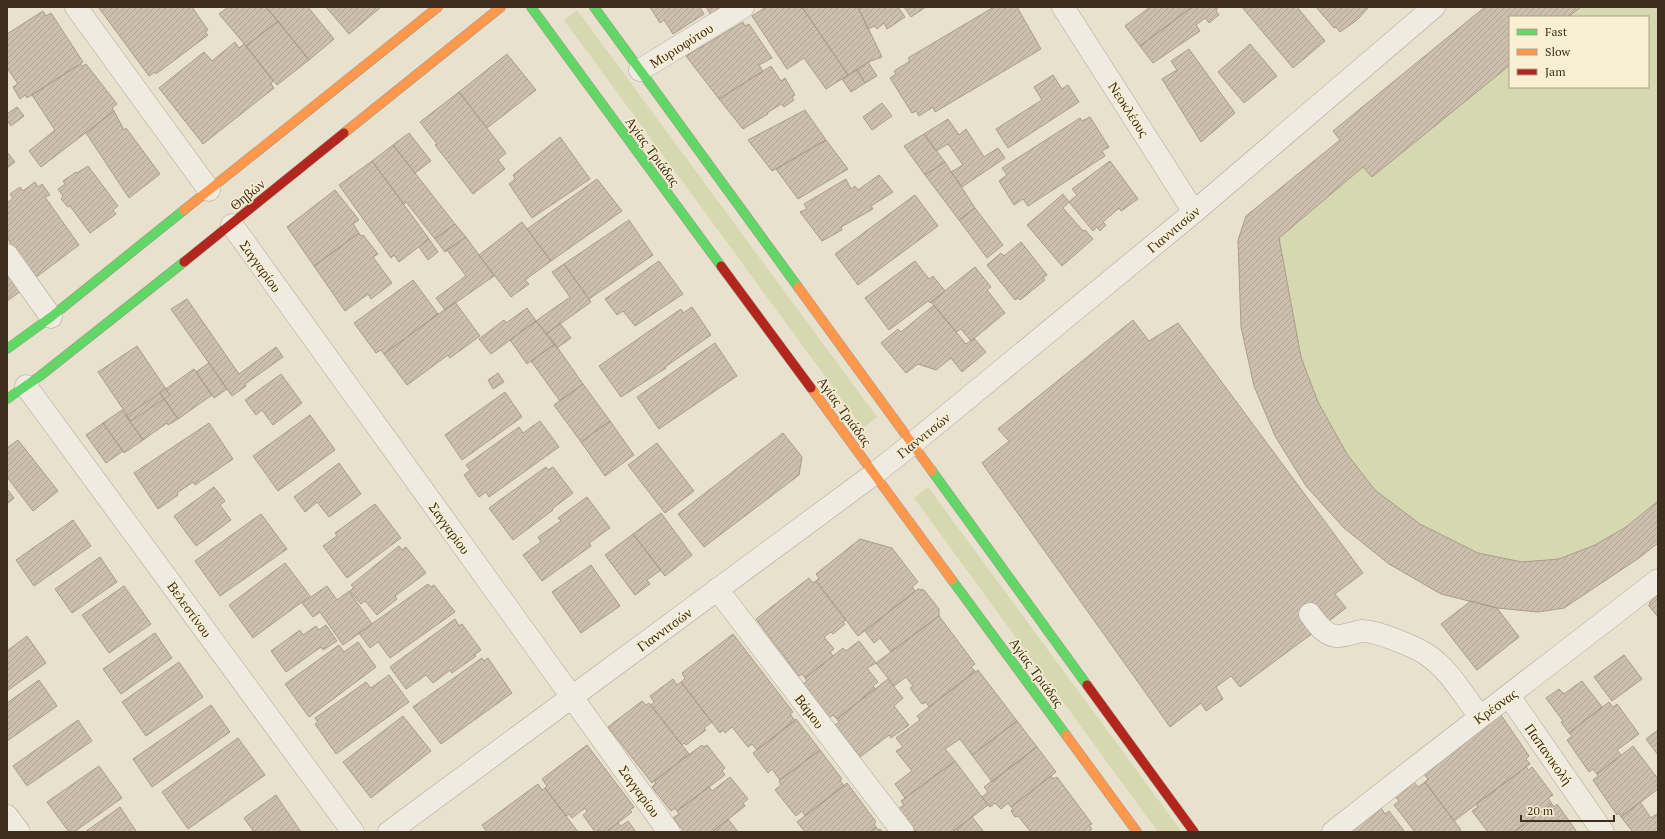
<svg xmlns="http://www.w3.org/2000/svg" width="1665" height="839" font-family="'PT Serif',serif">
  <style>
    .green { fill: #d6d9af; fill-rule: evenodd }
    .building { fill: url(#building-hatch); stroke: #a99c8d }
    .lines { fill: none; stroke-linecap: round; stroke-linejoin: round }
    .street-casing { stroke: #ada697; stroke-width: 23 }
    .fast-casing { stroke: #9d9586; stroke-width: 10 }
    .slow-casing { stroke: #9d9586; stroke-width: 10 }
    .jam-casing { stroke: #9d9586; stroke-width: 10 }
    .street { stroke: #efebe0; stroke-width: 22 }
    .fast { stroke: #63d668; stroke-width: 9 }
    .slow { stroke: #ff974d; stroke-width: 9 }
    .jam { stroke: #b3261e; stroke-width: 9 }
    .labels { text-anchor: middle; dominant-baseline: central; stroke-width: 3; stroke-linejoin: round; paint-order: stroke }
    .street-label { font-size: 14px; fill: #3e2e1d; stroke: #f9f0d3 }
  </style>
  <defs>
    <pattern id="building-hatch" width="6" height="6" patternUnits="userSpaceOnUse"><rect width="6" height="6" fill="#ccbfae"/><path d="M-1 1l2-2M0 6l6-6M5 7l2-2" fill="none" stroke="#b0a495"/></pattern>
  </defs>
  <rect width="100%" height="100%" fill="#e8e1ce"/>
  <path class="green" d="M1485,7H1658V543L1639,558L1564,608L1538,612L1497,608L1389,564L1344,528L1306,486L1275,436L1254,386L1238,240L1246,216L1340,140L1333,131ZM1510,17H1648V87H1510Z
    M577,10L877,417L863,428L564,20Z
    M928,487L1182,832H1158L914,498Z"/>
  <path class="building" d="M100,7H192L208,30L205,32L208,35L156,74L155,72L149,76L99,8Z
    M228,7H266L278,21L246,46L219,14Z
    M266,7H308L334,39L309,60Z
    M326,7H381L349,34Z
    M650,7H700L704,14L673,34L664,20L660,23Z
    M706,7H724L711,15Z
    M766,7H802L848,75L826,89L804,58L787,69L752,16Z
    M802,7H858L882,57L868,62L848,75Z
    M858,7H898L905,17L887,29L884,23L877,29L874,26L868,29Z
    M904,7H926L911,17Z
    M994,7H1017L1041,49L935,112L933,107L919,116L916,111L912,113L890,78L896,74L894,71L910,61L908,58Z
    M1150,7H1192L1140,46L1125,26Z
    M1192,7H1219L1216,10L1219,15L1209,23L1205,18L1196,25L1200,31L1153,63L1140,46Z
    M1242,7H1297L1325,41L1293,68Z
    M1316,7H1369L1357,20L1340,32L1336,27L1334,28Z
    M1485,7H1581L1568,17H1510V65L1372,177L1363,167L1279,238L1301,357L1318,402L1347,454L1375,490L1420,524L1478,553L1522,562L1559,559L1595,545L1626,527L1658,501V543L1639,558L1564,608L1538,612L1497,608L1441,594L1389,564L1344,528L1306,486L1275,436L1254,386L1241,327L1238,240L1246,216L1340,140L1333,131Z
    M43,11L46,16L51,13L83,62L27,98L25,95L20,99L13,87L18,84L7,68V34Z
    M278,21L309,60L277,85L246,46Z
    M743,22L745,26L749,24L772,58L759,65L763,71L719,99L686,56Z
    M235,42L239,48L244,44L246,46L273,81L271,84L274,88L203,144L159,88L204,52L212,61Z
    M1250,44L1277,76L1244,103L1218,72Z
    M1189,49L1235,113L1201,142L1162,79L1177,70L1171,61Z
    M507,54L536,90L487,128L459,92Z
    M868,62L877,76L865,83L857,70Z
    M80,64L83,66L86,64L117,104L112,108L114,111L41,167L29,151L55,130L32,95Z
    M771,66L781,81L785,78L795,95L792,97L794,100L784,107L781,104L767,113L768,114L743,129L719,99Z
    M857,70L865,83L851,92L842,79Z
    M1053,75L1062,89L1068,85L1079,102L1008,148L996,129L1042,100L1034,87Z
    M459,92L506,153L498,160L505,169L473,194L435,145L437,144L420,122Z
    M882,103L892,116L872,130L863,117Z
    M17,107L24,116L11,126L7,120V114Z
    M805,110L826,140L772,171L748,140Z
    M114,111L124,130L126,128L160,174L129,198L86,133Z
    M1090,117L1109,147L1102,151L1105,156L1028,206L1023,199L1014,205L999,181L1007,175L1002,168L1080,118L1082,121Z
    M948,119L959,135L966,129L984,157L998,148L1005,158L962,187L951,172L963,165L948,144L936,151L924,134Z
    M409,133L431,161L415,173L393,145Z
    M924,134L945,162L925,175L904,146Z
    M560,137L590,179L532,218L509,184L515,179L513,175Z
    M826,140L848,169L798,199L776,169Z
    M393,145L455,224L435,239L406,202L404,204L372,161Z
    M7,152L15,162L7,168Z
    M372,161L429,239L399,262L394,255L391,258L339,185Z
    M1110,161L1138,199L1121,211L1119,208L1103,222L1106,225L1100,231L1097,227L1093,231L1069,202L1077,195L1072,189Z
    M945,162L975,208L959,220L925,175Z
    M88,166L118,206L113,210L116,214L90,233L70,206L68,207L61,199L63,196L58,189L65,184L63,181L76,172L77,173Z
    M879,175L893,192L871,206L873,209L841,227L842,230L822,241L800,212L807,209L804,204L846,179L851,189L855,186L858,190Z
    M597,179L622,211L551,261L527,229Z
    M35,182L38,187L42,184L50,195L45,197L79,245L35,278L7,238V203L13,198L10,194L20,187L23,191Z
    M335,190L359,220L353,224L359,233L314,266L287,227Z
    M1063,194L1069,202L1063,208L1083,231L1085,230L1093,239L1062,266L1027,225Z
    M915,195L938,226L858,285L835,254Z
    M975,208L1003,245L987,258L959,220Z
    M629,220L653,255L589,299L564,264Z
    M522,222L551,261L525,280L529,284L511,297L479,255Z
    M455,224L466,237L445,252L435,239Z
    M359,233L361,236L363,235L378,254L373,257L392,283L371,299L368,294L345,311L314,266Z
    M466,237L494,276L445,310L436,298L466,276L447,250Z
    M429,239L438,252L428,260L419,247Z
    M1021,242L1047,275L1043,277L1045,280L1020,300L1018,298L1015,300L987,265L1001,253L1004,256Z
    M659,261L683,294L635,326L623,311L617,315L605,299Z
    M915,261L929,279L933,276L945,291L930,303L928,301L889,330L865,298Z
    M564,264L591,302L546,334L536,321L570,297L552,272Z
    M975,267L991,287L987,290L1005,313L971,341L961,329L956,332L931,302Z
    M7,272L21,291L7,301Z
    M413,280L438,314L384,354L381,350L376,353L354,323Z
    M187,299L239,374L276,347L283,357L245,384L246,386L232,396L171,309Z
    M455,302L480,336L450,358L448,355L407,385L384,354Z
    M934,305L966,344L974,338L986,352L962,372L951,358L936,370L918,364L906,373L881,343L898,329L901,332Z
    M692,307L711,335L665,367L666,368L621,397L599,366L681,309L683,313Z
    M527,308L536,321L491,354L479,339L504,320L506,323Z
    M1133,320L1149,341L1178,323L1363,573L1335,594L1346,608L1329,621L1319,607L1303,619L1313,633L1240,687L1231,676L1216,687L1223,699L1206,711L1201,703L1170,727L982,463L1009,441L998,429Z
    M536,321L555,344L527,364L510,340Z
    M560,323L571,338L557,348L546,334Z
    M715,343L737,376L659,429L637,397Z
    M555,344L583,384L560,401L531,361Z
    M137,346L170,395L131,421L98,372Z
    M209,363L227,389L214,398L196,372Z
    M194,369L212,395L178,419L160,393Z
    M498,373L504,382L493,389L488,380Z
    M281,374L302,403L273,425L262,410L256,415L245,400Z
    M583,384L610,421L581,442L554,405Z
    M505,392L522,417L462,460L445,435Z
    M160,393L178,419L168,425L167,423L143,440L126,416Z
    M122,410L143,440L124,453L103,423Z
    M310,415L335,450L278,491L253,456Z
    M540,421L559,447L489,497L486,492L479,497L464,475L470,470L466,465L519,427L523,433Z
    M610,421L634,455L605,476L581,442Z
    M103,423L123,451L106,463L86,435Z
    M209,423L233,459L195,485L193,482L177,493L178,495L158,509L134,473Z
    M783,433L802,457L799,475L704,547L678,514Z
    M18,440L58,491L33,511L7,477V448Z
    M657,443L694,491L665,513L628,465Z
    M339,463L361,494L329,517L317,502L305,512L294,497Z
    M546,467L548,470L553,467L573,493L552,509L553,510L513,540L489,508Z
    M214,487L225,501L220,505L231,520L196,546L174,516Z
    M7,489L14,498L7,504Z
    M587,497L610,528L589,543L591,546L542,581L523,555L541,542L538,537L561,521L558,518Z
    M375,504L401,538L347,578L323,546L337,536L335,533Z
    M661,513L692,555L665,576L633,534Z
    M261,514L287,549L220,596L195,561Z
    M73,520L91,546L34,586L16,560Z
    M633,534L661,570L647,580L650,584L635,595L605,555Z
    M860,539L892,548L918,582L912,587L915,591L858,636L816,581L819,578L816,574Z
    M399,546L402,550L406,547L426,573L395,596L397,599L377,615L365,601L361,604L350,591L354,587L351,585Z
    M100,557L117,582L72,613L55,589Z
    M285,563L310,596L253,638L229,605Z
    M591,565L620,606L581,633L552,592Z
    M809,578L813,583L816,581L846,620L843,622L845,624L833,634L831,632L824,637L834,649L830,652L833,656L805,678L802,674L799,676L756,619Z
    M428,584L431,587L434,585L455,612L390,658L378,642L370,648L359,633Z
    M124,586L151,624L109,653L82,615Z
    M327,586L337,600L349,591L372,624L343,645L320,612L313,617L302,603Z
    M918,589L924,590L939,609V616L891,652L880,638L874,643L865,631Z
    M1658,595V617L1649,606L1650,602Z
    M1471,601L1497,608L1519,637L1477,670L1441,624Z
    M939,616L975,664L971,667L975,671L929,707L926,702L922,704L910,688L913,686L906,677L894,686L876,663Z
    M455,619L459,626L462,624L481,650L474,655L476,656L452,673L450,670L433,683L426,675L406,689L390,667Z
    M326,625L337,641L323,650L321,647L286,672L271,651L300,630L303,635L316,626L319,630Z
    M155,633L172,658L121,694L103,669Z
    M733,634L793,712L790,714L795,721L757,750L752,744L748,747L732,727L725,733L723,730L720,733L681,682L685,678L682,673Z
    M27,636L46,663L7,691V651Z
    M859,641L876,663L867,668L878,682L873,686L875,688L837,719L833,715L829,718L803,684L807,681L805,678L843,648L846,651Z
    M358,642L376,667L309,717L285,684L339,645L344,652Z
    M1624,655L1642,679L1612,701L1594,677Z
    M482,658L484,661L488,658L512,693L441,744L413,707Z
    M179,662L203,697L146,736L122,702Z
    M978,670L1017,721L972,755L960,739L945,749L955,761L905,798L895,784L912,771L896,751L903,747L896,738L920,720L917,716Z
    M389,675L409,702L336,754L315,724L318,722L315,718L366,682L371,688Z
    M673,679L677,685L681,682L712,722L704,728L706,730L686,745L684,743L682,745L651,705L654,702L650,696Z
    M888,679L903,698L894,706L909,725L891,738L889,735L860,757L835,725L839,722L837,719Z
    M39,680L57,706L7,741V703Z
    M1582,681L1602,707L1569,733L1561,722L1563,721L1546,698L1559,689L1564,694Z
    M642,701L646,705L649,703L689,754L652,783L608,727Z
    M1609,702L1613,707L1617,704L1639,734L1617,750L1621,755L1597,774L1593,769L1589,772L1567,740L1572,736L1569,733Z
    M211,705L230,732L152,787L133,759Z
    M1501,715L1529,756L1526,759L1530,764L1454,821L1425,782L1428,779L1424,774Z
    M403,716L431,751L371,798L343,762Z
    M796,719L820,750L780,780L772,769L768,773L753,753Z
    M78,720L92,741L27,786L13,766Z
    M1017,721L1037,747L992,782L972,755Z
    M1658,730V755L1646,739Z
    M238,738L265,775L188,829L162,792Z
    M587,745L634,807L630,810L632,812L606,832L599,831L595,832L583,815L587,812L585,808L572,818L569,814L566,816L545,788L547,786L542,779Z
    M702,745L704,747L707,745L725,768L722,771L725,775L677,811L675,808L671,811L652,787L656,783L654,781Z
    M1633,746L1658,779V789L1621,817L1619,813L1617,815L1593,780L1598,776L1597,774Z
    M1037,747L1056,772L1011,807L1008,803L1001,809L995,803L990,807L982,797L988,792L984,787Z
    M820,750L842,779L840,780L844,786L805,816L802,811L796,816L775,790L781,785L779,781Z
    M955,761L988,805L952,832H916L898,809L904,805L901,801Z
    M99,766L122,798L74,832H69L47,802Z
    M1526,767L1529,770L1532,767L1553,795L1548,798L1552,804L1514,832H1488L1472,811L1478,807L1476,804Z
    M1051,776L1053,779L1057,777L1092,824L1089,825L1092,829L1088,832H1031L1018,816L1015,817L1011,811L1013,809L1011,807Z
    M730,777L748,799L743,803L745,806L712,832H684L673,818L679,814L677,811L709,787L712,791Z
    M1414,782L1418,787L1425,782L1461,830L1458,832H1415L1394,805L1399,801L1395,796Z
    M847,783L876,822L874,824L876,827L870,832H805L797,822Z
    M538,784L542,790L545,788L578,832H484L486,831L482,825Z
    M276,795L301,832H254L244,818Z
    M1640,802L1651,818L1658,813V832H1633L1621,817Z
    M1552,804L1554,807L1557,804L1577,832H1514Z
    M120,807L136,831L134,832H85Z
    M1381,808L1385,814L1389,811L1405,832H1349Z
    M972,817L984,832H952Z
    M728,819L738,832H712Z
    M628,821L636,832H606L618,823L621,826Z
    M876,827L879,830L880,829L883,832H870Z"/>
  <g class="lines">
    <defs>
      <path id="street" d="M76,7L209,190
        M1063,7L1194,212
        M640,70L743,7
        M232,225L669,832
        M7,255L51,317
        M26,386L353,832
        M717,589L903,832
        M1310,614C1316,622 1323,634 1335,636C1343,637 1354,632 1362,631C1377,631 1413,646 1426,654C1449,669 1463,695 1480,717
        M1509,696L1603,832
        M7,816L19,832
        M389,832L874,474L912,444L1194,212L1434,7
        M1333,832C1440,747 1550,664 1658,580"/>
      <path id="fast" d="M531,7L721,266
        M594,7L798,287
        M7,349L51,317L184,210
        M7,399L40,376L184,262
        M932,471L1087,685
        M952,580L1066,735"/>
      <path id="slow" d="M344,133L501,7
        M184,210L438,7
        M798,287L932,471
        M811,388L952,580
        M1066,735L1137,832"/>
      <path id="jam" d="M184,262L344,133
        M721,266L811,388
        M1087,685L1194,832"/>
    </defs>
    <use href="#street" class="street-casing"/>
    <use href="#fast" class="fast-casing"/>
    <use href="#slow" class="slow-casing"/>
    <use href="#jam" class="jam-casing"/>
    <use href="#street" class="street"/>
    <use href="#fast" class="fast"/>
    <use href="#slow" class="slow"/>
    <use href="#jam" class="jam"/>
  </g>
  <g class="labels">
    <g class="street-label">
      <text transform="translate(681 45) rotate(-32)">Μυριοφύτου</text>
      <text transform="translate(1129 109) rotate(57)">Νεοκλέους</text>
      <text transform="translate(653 151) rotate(54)">Αγίας Τριάδας</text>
      <text transform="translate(247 194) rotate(-39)">Θηβών</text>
      <text transform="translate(1173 229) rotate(-40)">Γιαννιτσών</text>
      <text transform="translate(261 266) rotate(54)">Σαγγαρίου</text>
      <text transform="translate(845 411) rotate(54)">Αγίας Τριάδας</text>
      <text transform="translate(923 435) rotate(-39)">Γιαννιτσών</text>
      <text transform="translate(450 528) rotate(54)">Σαγγαρίου</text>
      <text transform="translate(190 609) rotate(54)">Βελεστίνου</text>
      <text transform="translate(664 629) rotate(-36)">Γιαννιτσών</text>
      <text transform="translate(1037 672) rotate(54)">Αγίας Τριάδας</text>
      <text transform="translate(1495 706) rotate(-36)">Κρέσνας</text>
      <text transform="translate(810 711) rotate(53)">Βάμου</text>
      <text transform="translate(1549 754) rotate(55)">Παπανικολή</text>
      <text transform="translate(640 791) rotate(54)">Σαγγαρίου</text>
    </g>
  </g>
  <rect width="1665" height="839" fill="none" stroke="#3e2e1d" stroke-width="16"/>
  <rect x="1509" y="16" width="140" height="72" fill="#f9f0d3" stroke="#aea28a"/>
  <rect x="1517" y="29" width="20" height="6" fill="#63d668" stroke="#aea28a"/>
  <text x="1545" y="36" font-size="12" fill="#3e2e1d">Fast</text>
  <rect x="1517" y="49" width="20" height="6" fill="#ff974d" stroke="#aea28a"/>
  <text x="1545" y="56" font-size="12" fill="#3e2e1d">Slow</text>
  <rect x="1517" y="69" width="20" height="6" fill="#b3261e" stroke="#aea28a"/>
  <text x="1545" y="76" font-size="12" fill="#3e2e1d">Jam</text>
  <path d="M1521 815v6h93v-6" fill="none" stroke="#3e2e1d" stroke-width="2"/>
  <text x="1527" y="815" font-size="12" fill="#3e2e1d" stroke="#f9f0d3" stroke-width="3" paint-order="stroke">20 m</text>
</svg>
